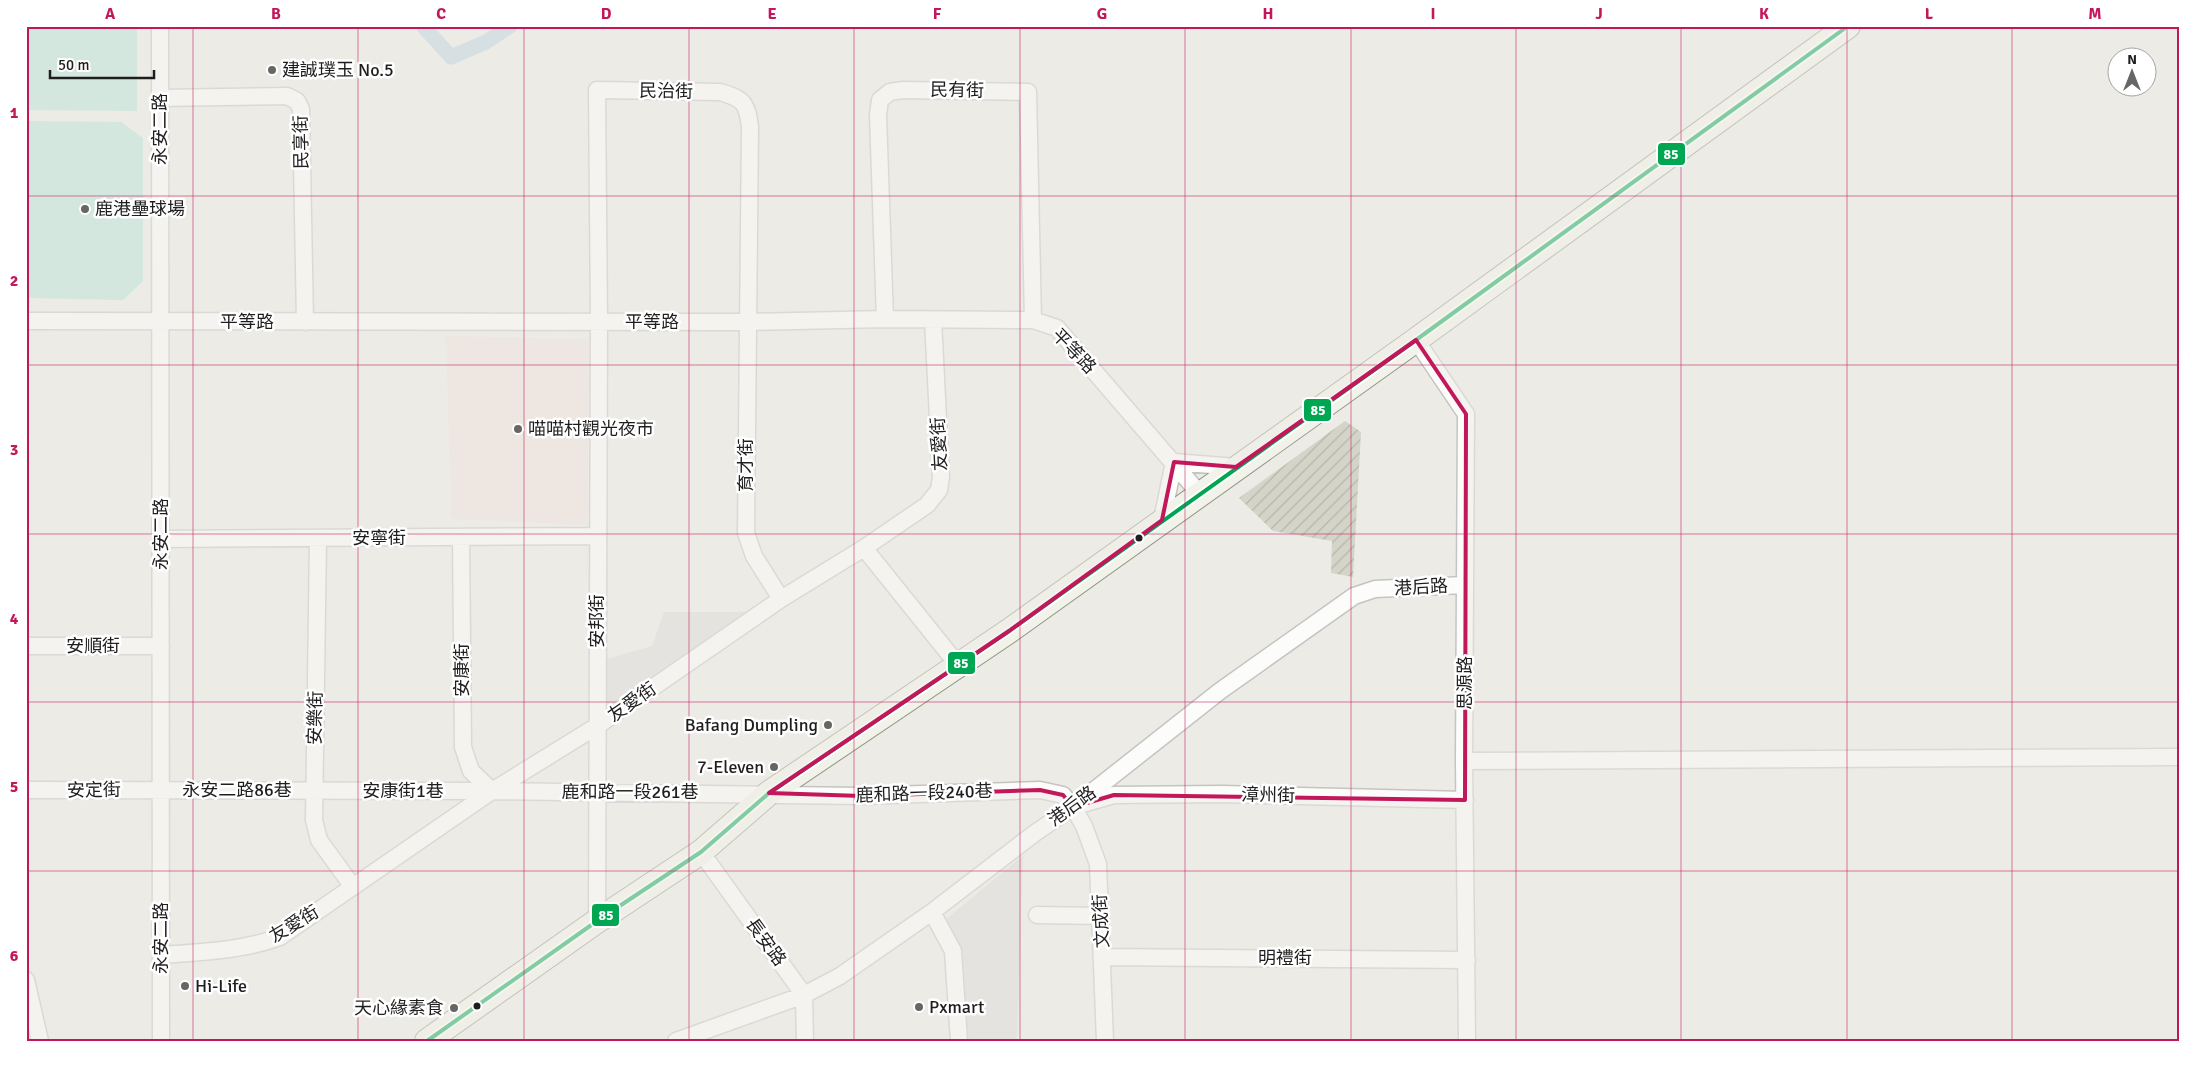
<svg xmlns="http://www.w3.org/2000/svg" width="2205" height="1067" font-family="Signika,'Noto Sans TC',sans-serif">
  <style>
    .residential { fill: #dbdad8 }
    .commercial { fill: #eee1dc }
    .religious { fill: #dadad8 }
    .construction { fill: url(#construction-furrows) }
    .pitch { fill: #b3e2d4 }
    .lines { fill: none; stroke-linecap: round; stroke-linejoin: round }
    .canal { stroke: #bbd2de; stroke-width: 15 }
    .minor-casing { stroke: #c5c4c2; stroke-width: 19 }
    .secondary-casing { stroke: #90957f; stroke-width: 26 }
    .minor { stroke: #fcfcfb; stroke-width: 16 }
    .secondary { stroke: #f1f3ea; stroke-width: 24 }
    .bus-1-casing { stroke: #fff; stroke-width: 8 }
    .bus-1 { stroke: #00a651; stroke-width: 4 }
    .marked { fill: none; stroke: #c2185b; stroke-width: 4; stroke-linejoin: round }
    .grid { fill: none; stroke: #c2185b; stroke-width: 1; stroke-opacity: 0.55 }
    .poi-dot { fill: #666664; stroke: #fff; stroke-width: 2 }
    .bus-dot { fill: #1e1e1e; stroke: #fff; stroke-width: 2 }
    .labels { text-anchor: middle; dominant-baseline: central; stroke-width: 5; stroke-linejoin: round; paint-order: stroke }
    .poi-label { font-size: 18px; fill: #1e1e1e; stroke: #fff; text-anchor: start }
    .street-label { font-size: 18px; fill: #1e1e1e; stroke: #fff }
    .line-badge { stroke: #fff; stroke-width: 2 }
    .badge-label { font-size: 14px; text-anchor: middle; font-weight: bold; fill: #fff }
    .neatline { fill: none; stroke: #c2185b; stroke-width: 2 }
    .grid-label { font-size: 16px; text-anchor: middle; font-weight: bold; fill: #c2185b }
  </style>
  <defs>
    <pattern id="construction-furrows" width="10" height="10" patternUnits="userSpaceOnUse" patternTransform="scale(1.25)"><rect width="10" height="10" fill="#d4d5c8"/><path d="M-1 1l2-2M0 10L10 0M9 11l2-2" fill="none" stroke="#b6b6ab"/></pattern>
  </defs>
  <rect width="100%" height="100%" fill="#ecebe6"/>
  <path class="residential" d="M1023,855L1017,1041H963L940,924Z"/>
  <path class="commercial" d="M446,336L589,339L588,525L451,519Z"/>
  <path class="religious" d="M664,612H757L609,708L600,686L603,660L652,646Z"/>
  <path class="construction" d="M1345,421L1361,432L1353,577L1331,573L1332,541L1273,531L1239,498Z"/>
  <path class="pitch" d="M26,26H137V111L26,110Z
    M26,121L121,122L143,138V281L123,300L26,298Z"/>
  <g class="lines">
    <path class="canal" d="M423,26L451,57L486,42L510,26"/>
    <defs>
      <path id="minor" d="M160,26L161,1041
        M160,98L287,96L297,101L301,109L305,322
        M885,319L878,115L880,100L890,92L903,90L1028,92L1033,320
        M26,321L746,322L885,319L1033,320L1057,328L1199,493
        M1416,340L1466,414L1464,761L1467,1041
        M1162,520L1174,462L1236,467
        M318,538L314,820L319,840L353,887
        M461,538L463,747L471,771L492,791
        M161,539L598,536
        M864,548L958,665
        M26,646H161
        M1464,761L2179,757
        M26,790L492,791L862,796L1040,790L1063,795L1073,807L1084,826L1098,864L1105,1041
        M1082,804L1114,795L1222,794L1465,800
        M701,852L804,995L805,1041
        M932,912L953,951L959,1041
        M1037,915L1101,916
        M597,921L599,322L597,90L720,92C744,99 747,103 750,127L746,533L754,556L781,599
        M161,955C202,952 241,951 280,937L492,791L597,726L781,599L864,548L927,505L939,490L941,477L933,320
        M1103,957L1467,960
        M26,980L40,1041
        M676,1041L804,995L840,976L932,912L1035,833L1073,807L1220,691L1354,596L1375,589L1465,585"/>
      <path id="secondary" d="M427,1041L597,921L701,852L769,793L1009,631L1416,340L1848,26"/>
    </defs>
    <use href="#minor" class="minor-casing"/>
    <use href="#secondary" class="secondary-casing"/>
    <use href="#minor" class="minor"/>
    <use href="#secondary" class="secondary"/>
    <defs>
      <path id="bus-1" d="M427,1041L597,921L701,852L769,793L1009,631L1416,340L1848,26"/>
    </defs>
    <use href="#bus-1" class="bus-1-casing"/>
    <use href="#bus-1" class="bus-1"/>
  </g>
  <path d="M0 0H2205V1067H0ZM1416,340L1466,414L1465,800L1114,795L1073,807L1063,795L1040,790L862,796L769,793L1009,631L1162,520L1174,462L1236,467Z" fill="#ecebe6" fill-opacity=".55" fill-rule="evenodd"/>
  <path class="marked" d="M1416,340L1466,414L1465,800L1114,795L1073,807L1063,795L1040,790L862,796L769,793L1009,631L1162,520L1174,462L1236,467Z"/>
  <path class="grid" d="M193,26V1041M358,26V1041M524,26V1041M689,26V1041M854,26V1041M1020,26V1041M1185,26V1041M1351,26V1041M1516,26V1041M1681,26V1041M1847,26V1041M2012,26V1041M26,196H2179M26,365H2179M26,534H2179M26,702H2179M26,871H2179"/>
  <g class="poi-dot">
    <circle cx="272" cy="70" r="5"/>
    <circle cx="85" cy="209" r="5"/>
    <circle cx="518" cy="429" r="5"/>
    <circle cx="828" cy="725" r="5"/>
    <circle cx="774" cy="767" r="5"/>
    <circle cx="185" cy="986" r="5"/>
    <circle cx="919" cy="1007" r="5"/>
    <circle cx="454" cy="1008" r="5"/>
  </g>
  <g class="bus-dot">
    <circle cx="1139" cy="538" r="4.5"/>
    <circle cx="477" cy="1006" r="4.5"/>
  </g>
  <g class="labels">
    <g class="poi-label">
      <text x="282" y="70">建誠璞玉 No.5</text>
      <text x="95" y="209">鹿港壘球場</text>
      <text x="528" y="429">喵喵村觀光夜市</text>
      <text x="818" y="725" text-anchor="end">Bafang Dumpling</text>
      <text x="764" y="767" text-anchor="end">7-Eleven</text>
      <text x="195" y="986">Hi-Life</text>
      <text x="929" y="1007">Pxmart</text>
      <text x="444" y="1008" text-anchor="end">天心緣素食</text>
    </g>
    <g class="street-label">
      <text transform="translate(957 90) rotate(1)">民有街</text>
      <text transform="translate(666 91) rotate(1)">民治街</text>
      <text transform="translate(160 129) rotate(-90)">永安二路</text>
      <text transform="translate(301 142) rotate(-91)">民享街</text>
      <text x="247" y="322">平等路</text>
      <text x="652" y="322">平等路</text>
      <text transform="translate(1074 351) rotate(46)">平等路</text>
      <text transform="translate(939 444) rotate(-93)">友愛街</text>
      <text transform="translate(746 465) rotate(-90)">育才街</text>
      <text transform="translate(161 534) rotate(-90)">永安二路</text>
      <text x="379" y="538">安寧街</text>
      <text transform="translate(1421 587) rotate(-3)">港后路</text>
      <text transform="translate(597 621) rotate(-90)">安邦街</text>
      <text x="93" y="646">安順街</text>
      <text transform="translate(462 670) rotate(-90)">安康街</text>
      <text transform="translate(1465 683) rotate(-90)">思源路</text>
      <text transform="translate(632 702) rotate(-35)">友愛街</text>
      <text transform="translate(315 718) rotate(-89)">安樂街</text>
      <text transform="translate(94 790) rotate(-1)">安定街</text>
      <text x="237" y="790">永安二路86巷</text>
      <text x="403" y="791">安康街1巷</text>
      <text x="630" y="792">鹿和路一段261巷</text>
      <text transform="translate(924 793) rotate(-2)">鹿和路一段240巷</text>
      <text transform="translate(1268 795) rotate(1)">漳州街</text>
      <text transform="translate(1072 806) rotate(-36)">港后路</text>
      <text transform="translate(1101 921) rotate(-93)">文成街</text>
      <text transform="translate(294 924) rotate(-31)">友愛街</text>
      <text transform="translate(161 938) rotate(-90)">永安二路</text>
      <text transform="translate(766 942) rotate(54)">長安路</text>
      <text x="1285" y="958">明禮街</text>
    </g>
  </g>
  <g class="line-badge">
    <rect x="1657" y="142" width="29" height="24" rx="5" fill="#00a651"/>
    <rect x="1303" y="398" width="29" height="24" rx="5" fill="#00a651"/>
    <rect x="947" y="651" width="29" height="24" rx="5" fill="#00a651"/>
    <rect x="591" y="903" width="29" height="24" rx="5" fill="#00a651"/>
  </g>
  <g class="badge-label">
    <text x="1671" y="159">85</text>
    <text x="1318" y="415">85</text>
    <text x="961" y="668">85</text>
    <text x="606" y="920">85</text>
  </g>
  <rect width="2205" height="1067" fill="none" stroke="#ffffff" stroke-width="55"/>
  <g transform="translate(2132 72)"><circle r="24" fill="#ffffff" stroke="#a5a5a5"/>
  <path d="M0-4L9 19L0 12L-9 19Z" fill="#666664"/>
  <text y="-8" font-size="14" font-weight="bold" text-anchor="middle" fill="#1e1e1e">N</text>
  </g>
  <path d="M50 70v8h104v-8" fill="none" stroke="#1e1e1e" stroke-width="2.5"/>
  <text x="58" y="70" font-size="15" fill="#1e1e1e" stroke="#ffffff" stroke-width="4" paint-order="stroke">50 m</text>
  <rect x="28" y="28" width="2150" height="1012" class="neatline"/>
  <g class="grid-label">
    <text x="110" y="19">A</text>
    <text x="276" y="19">B</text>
    <text x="441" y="19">C</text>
    <text x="606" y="19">D</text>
    <text x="772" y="19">E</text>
    <text x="937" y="19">F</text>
    <text x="1102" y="19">G</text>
    <text x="1268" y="19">H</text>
    <text x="1433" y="19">I</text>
    <text x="1599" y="19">J</text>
    <text x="1764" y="19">K</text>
    <text x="1929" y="19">L</text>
    <text x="2095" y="19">M</text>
    <text x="14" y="118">1</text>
    <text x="14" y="286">2</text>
    <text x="14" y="455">3</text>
    <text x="14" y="624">4</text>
    <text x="14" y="792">5</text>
    <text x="14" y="961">6</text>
  </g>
</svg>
